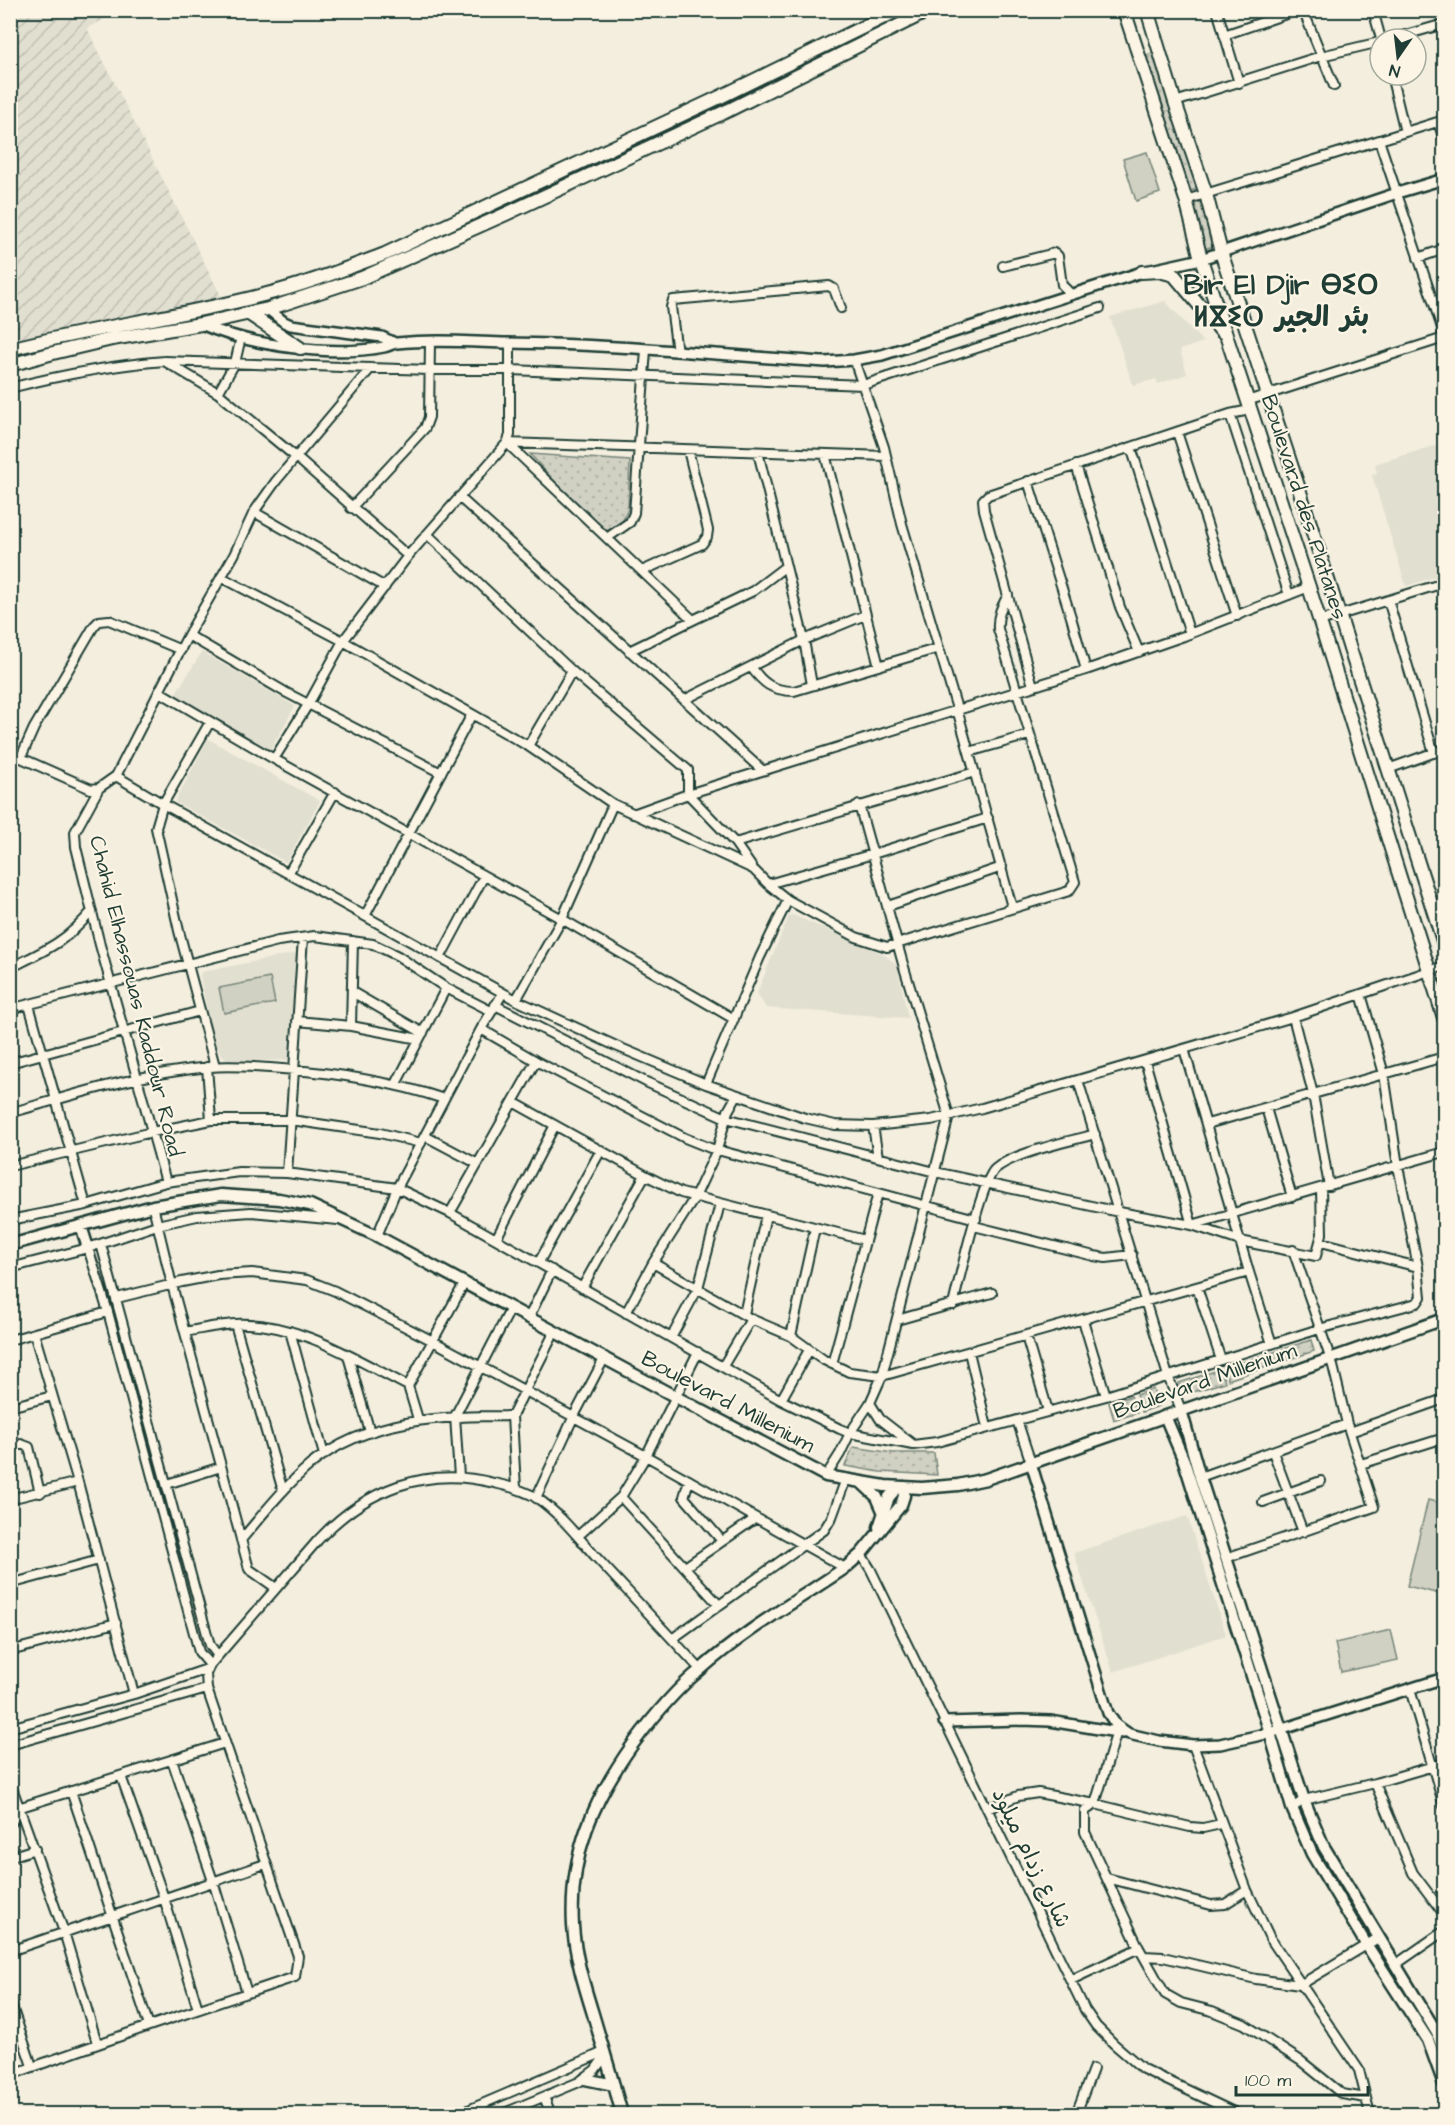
<svg xmlns="http://www.w3.org/2000/svg" width="1455" height="2125" font-family="'Architects Daughter','Playpen Sans Arabic','Noto Sans Tifinagh',sans-serif">
  <style>
    .built { fill: #e1dfd0 }
    .industrial { fill: url(#industrial-furrows) }
    .grass { fill: url(#grass-dots); stroke: #78877b; stroke-width: 1.5 }
    .pitch { fill: #d0d1c2; stroke: #78877b; stroke-width: 1.5 }
    .lines { fill: none; stroke-linecap: round; stroke-linejoin: round }
    .minor-casing { stroke: #1f3d34; stroke-width: 12 }
    .tertiary-casing { stroke: #1f3d34; stroke-width: 14 }
    .secondary-casing { stroke: #1f3d34; stroke-width: 15 }
    .primary-casing { stroke: #1f3d34; stroke-width: 16 }
    .trunk-casing { stroke: #1f3d34; stroke-width: 16 }
    .minor { stroke: #fcf5e5; stroke-width: 8 }
    .tertiary { stroke: #fcf5e5; stroke-width: 9 }
    .secondary { stroke: #fcf5e5; stroke-width: 10 }
    .primary { stroke: #fcf5e5; stroke-width: 12 }
    .trunk { stroke: #fcf5e5; stroke-width: 12 }
    .labels { text-anchor: middle; dominant-baseline: central; stroke-width: 4.5; stroke-linejoin: round; paint-order: stroke }
    .street-label { font-size: 22px; fill: #1f3d34; stroke: #fcf5e5 }
    .district-label { font-size: 28px; font-weight: bold; fill: #1f3d34; stroke: #fcf5e5 }
  </style>
  <defs>
    <pattern id="industrial-furrows" width="10" height="10" patternUnits="userSpaceOnUse" patternTransform="scale(1.5)"><rect width="10" height="10" fill="#e1dfd0"/><path d="M-1 1l2-2M0 10L10 0M9 11l2-2" fill="none" stroke="#c1c0b3"/></pattern>
    <pattern id="grass-dots" width="8" height="8" patternUnits="userSpaceOnUse" patternTransform="scale(1.5)"><rect width="8" height="8" fill="#d0d1c2"/><path d="M2 2h.1M6 6h.1" fill="none" stroke="#b2b4a7" stroke-width="1.8" stroke-linecap="round"/></pattern>
  </defs>
  <rect width="100%" height="100%" fill="#f3eede"/>
  <filter id="ink" filterUnits="userSpaceOnUse"><feTurbulence type="fractalNoise" baseFrequency=".0167" numOctaves="2"/><feDisplacementMap in="SourceGraphic" scale="12" xChannelSelector="R" yChannelSelector="G"/><feConvolveMatrix kernelMatrix="1 2 1 2 8 2 1 2 1" color-interpolation-filters="sRGB"/></filter>
  <g filter="url(#ink)">
    <path class="built" d="M1165,301L1203,342L1180,350L1187,374L1158,384L1156,379L1133,385L1110,317Z
      M1444,443V574L1406,586L1372,475L1377,473L1375,464Z
      M202,652L295,706L270,751L174,696Z
      M208,739L320,801L286,862L175,802Z
      M793,915L883,954L897,965L908,1018L766,1008L757,993L789,916Z
      M297,953L289,1060L228,1061L221,1055L214,1044L200,976L202,972Z
      M1187,1516L1226,1635L1113,1672L1074,1553Z"/>
    <path class="industrial" d="M11,11H120L87,28L224,302L64,329L11,346Z"/>
    <path class="grass" d="M1155,52L1198,189L1186,192L1144,56Z
      M1203,201L1217,245L1204,249L1190,205Z
      M530,454L630,461L628,509L623,520L602,534Z
      M1311,1340L1314,1351L1228,1380L1224,1368Z
      M1221,1369L1225,1382L1183,1395L1179,1383Z
      M1153,1389L1159,1406L1142,1412L1136,1395Z
      M1131,1396L1137,1413L1114,1420L1109,1403Z
      M853,1447L893,1453H934L937,1475L880,1472L845,1466Z"/>
    <path class="pitch" d="M1147,152L1160,193L1136,201L1123,159Z
      M270,978L275,1003L224,1013L219,988Z
      M1428,1500L1444,1504V1595L1407,1586Z
      M1391,1630L1398,1660L1341,1672L1335,1643Z"/>
    <g class="lines">
      <defs>
        <path id="minor" d="M1217,10L1239,83
          M1303,10L1334,86
          M1373,10L1381,39
          M1224,35L1298,10
          M1391,39L1444,24
          M1391,75L1405,132
          M1175,102L1321,56L1380,42
          M1438,122L1444,139
          M1379,140L1444,334
          M1186,200L1444,120
          M1418,258L1444,249
          M1003,266L1055,253L1058,256L1062,285L1071,294
          M677,352L671,307L673,300L829,286L834,289L841,308
          M854,360L884,447L902,524L957,709L1012,907
          M166,362L218,393L297,458L408,556
          M371,368L276,481L254,512L234,555L188,635L116,776L163,804L516,1000L616,1046L706,1084L805,1118L835,1125L873,1126L931,1120L982,1108L1293,1017L1444,966
          M10,388C61,375 112,365 165,361L429,370H511L863,385L1100,308
          M218,393L235,363L241,337
          M1247,401L1444,338
          M1230,414L1289,595
          M1177,432L1237,616
          M507,443L886,456
          M507,443L693,620
          M1131,447L1190,634
          M758,452L804,640L812,685
          M825,454L879,666
          M1076,465L1120,607L1139,652
          M1028,481L1071,617L1086,670
          M459,497L762,770
          M351,508L425,428L429,417L430,342
          M254,512L385,587
          M427,534L572,671L688,770V794L735,843
          M607,538L630,522L634,513L646,350
          M642,571L702,544L707,537L708,530L688,450
          M221,577L343,641L472,714L528,746L613,804L753,869
          M1388,600L1434,753
          M1320,621L1444,583
          M188,635L285,692L441,773
          M629,651L753,591L786,566
          M751,667C763,683 772,691 794,691L939,648
          M1033,686L984,510L983,500L988,495L1230,414L1250,410
          M160,692L274,759L562,919L734,1019
          M684,700L804,640L865,615
          M210,722L163,804L156,828L179,931L215,1066
          M528,746L572,671
          M969,752L1029,735
          M10,753L91,789L99,788L116,776
          M21,757L34,728L94,626L99,621L109,620L181,650
          M274,759L309,703L343,641L408,556L507,443L510,435V343
          M1388,769L1444,749
          M975,772L735,843L753,869L768,884L873,854L988,818
          M99,788L75,832L76,847L100,945L166,1182
          M633,814L688,794L1086,670L1184,636L1309,587
          M289,872L335,792
          M768,884L788,900L856,937L887,947L1069,891L1075,882L998,629C997,615 1002,606 1008,595
          M888,906L1002,867
          M1432,906L1444,902
          M365,916L472,714
          M440,958L484,876
          M10,968C46,950 66,942 92,911
          M352,992L423,1033
          M516,1000L562,919L613,804
          M29,1005L86,1205
          M495,1005L646,1082L726,1118L935,1172L1119,1212L1192,1225L1444,1152
          M10,1009L278,941L315,936L373,944L398,956L446,988L491,1011
          M1293,1017L1313,1094L1329,1186
          M297,1021L351,1026L419,1039
          M351,1026L353,941
          M481,1029L536,1061L685,1138L710,1148L976,1219
          M1184,1049L1249,1272L1272,1344
          M1145,1061L1192,1225L1240,1241L1316,1256L1322,1234L1321,1188
          M10,1063L200,1011
          M207,1067L211,1120
          M1078,1080L1168,1376L1181,1410
          M396,1084L446,988
          M706,1084L760,957L788,900
          M513,1102L645,1175L681,1193L865,1240
          M1266,1108L1292,1197
          M10,1113C76,1094 142,1073 210,1067C230,1065 250,1067 270,1068C329,1072 388,1080 444,1099
          M1207,1124L1444,1057
          M873,1126L878,1157
          M425,1136L478,1164
          M10,1166L152,1132L211,1120H291L380,1133L421,1143
          M287,1173L303,938
          M153,1206L172,1285L249,1569L276,1588
          M450,1213L536,1061
          M10,1220L86,1205L166,1182L239,1172L287,1173L397,1188L450,1213L781,1400L840,1429L850,1433L913,1445L937,1442L1106,1396L1319,1329L1417,1303L1421,1297L1418,1267L1398,1166L1384,1074L1361,994
          M974,1226L1094,1256L1106,1258L1132,1255
          M377,1236L397,1188L481,1029L503,993
          M496,1239L555,1125
          M1321,1242L1418,1267
          M101,1244L210,1645L218,1656
          M88,1248L108,1312L199,1652L210,1665
          M539,1262L601,1150
          M653,1263L751,1319L791,1336L824,1360L849,1372L882,1376L1249,1272
          M10,1268L88,1248L157,1225L197,1216L251,1212L338,1220
          M1197,1287L1221,1360
          M582,1288L645,1175
          M117,1298L182,1282L218,1275L252,1273L307,1280L335,1291L433,1341L646,1456L845,1568
          M953,1305C959,1281 981,1182 995,1169C1015,1152 1068,1142 1095,1134
          M626,1313L653,1263L695,1197L717,1150L728,1111L737,1095
          M744,1314L766,1215
          M529,1317L552,1270
          M897,1320L992,1293
          M1083,1320L1106,1396
          M235,1324L283,1491
          M290,1331L324,1455
          M185,1332C201,1329 219,1325 235,1324C296,1321 355,1359 408,1386L465,1282
          M34,1333L78,1482L134,1694
          M791,1336L815,1228
          M1026,1336L1048,1411
          M671,1338L698,1288L720,1204
          M10,1340L108,1312
          M969,1352L987,1427
          M348,1356L370,1432
          M832,1364L878,1193
          M723,1366L751,1319
          M408,1386L418,1419
          M781,1400L809,1350
          M870,1403L880,1419L911,1443
          M10,1407L52,1396
          M1017,1420L1031,1463
          M1350,1432L1444,1399
          M10,1447L21,1444L29,1447L40,1493
          M1273,1452L1303,1532
          M1361,1464L1444,1438
          M826,1476L840,1454L850,1433L870,1403L882,1376L949,1116L903,964L859,805
          M459,1477L455,1416L511,1308
          M1200,1477L1347,1424
          M689,1480L684,1497L722,1541
          M167,1484L221,1467
          M516,1488L512,1416L555,1331
          M621,1497L719,1605
          M536,1498L574,1416L605,1357
          M10,1499L78,1482
          M1263,1502L1321,1481
          M578,1536L621,1497L646,1456L698,1352
          M241,1540C263,1514 284,1487 310,1465C367,1418 442,1416 512,1416
          M861,1554L871,1570L1085,2010L1096,2026L1114,2044L1143,2069L1238,2114
          M1226,1558L1374,1507L1347,1424L1333,1366L1293,1250
          M685,1567L756,1518
          M10,1584L99,1560
          M672,1639L824,1530L832,1517L846,1479
          M10,1640L13,1650
          M10,1651L116,1623
          M1410,1689L1444,1806
          M10,1728L134,1694L207,1669
          M1117,1731L1095,1804L1085,1811V1832L1139,1948L1165,1994L1181,2003L1212,2011L1244,2024L1301,2061L1342,2094L1366,2098
          M10,1745L207,1689
          M1193,1745L1247,1890L1270,1938L1359,2070L1370,2114
          M172,1760L213,1881L247,1993
          M121,1776L164,1898L198,2009
          M10,1782L64,1932L97,2043
          M1375,1783L1413,1873L1444,1914
          M1292,1808L1304,1800L1375,1783L1444,1763
          M987,1809L1018,1796L1038,1793L1095,1804L1190,1827L1203,1828L1221,1824
          M10,1825L21,1807L225,1743
          M10,1857L35,1849
          M1107,1878L1211,1905L1225,1904L1247,1890
          M10,1951L265,1864
          M1144,1956L1163,1957L1256,1979L1300,1985L1378,1938
          M1395,1965L1444,1931
          M1071,1980L1139,1948
          M10,2001L32,2066
          M149,2026L295,1977L298,1956L207,1689L206,1674L210,1665L318,1540C365,1490 425,1465 494,1483C508,1486 524,1490 537,1498C559,1513 577,1536 595,1556C630,1594 665,1631 700,1669
          M10,2075L149,2026L71,1791
          M544,2097L551,2114
          M459,2114L604,2052
          M502,2114L579,2082L595,2070L605,2056
          M1076,2114L1093,2069"/>
        <path id="tertiary" d="M268,309L284,322L291,325L382,337L395,343
          M201,324C250,346 332,357 384,347C389,346 393,343 397,343C433,339 471,342 507,343C613,344 719,355 825,362L854,360L882,355L1142,272L1201,259L1397,193L1444,179
          M1031,1463L1108,1713L1116,1725L1129,1734L1159,1741L1193,1745L1220,1744L1270,1733L1444,1678
          M944,1722L1022,1720L1050,1721L1123,1733"/>
        <path id="secondary" d="M81,1226L88,1248
          M10,1245L153,1206L221,1195L279,1199L310,1205L377,1236L676,1397L826,1476L885,1486L922,1488L958,1485L986,1479L1444,1319
          M1181,1410L1200,1477L1304,1800L1324,1847L1437,2033L1444,2052
          M1165,1416L1184,1461L1270,1733L1292,1808L1312,1854L1366,1944L1428,2040L1444,2084
          M862,1483L877,1497L884,1513
          M879,1527L889,1497L898,1487
          M585,2079L614,2085
          M622,2114C613,2081 603,2048 593,2014C584,1985 575,1956 573,1926C569,1855 593,1800 633,1744C653,1717 674,1691 700,1670C744,1631 796,1601 845,1568L861,1554L901,1505L904,1496V1487"/>
        <path id="primary" d="M1124,10L1186,200L1201,259L1309,587L1444,1018
          M1147,10L1175,102L1206,194L1221,252L1300,492L1444,944
          M1142,272L1159,271L1174,275L1222,332"/>
        <path id="trunk" d="M249,314L300,348
          M10,349C94,327 179,317 263,295C304,285 345,269 385,254L722,96L898,10
          M10,365L53,353L112,339L201,324L268,309L362,278L506,214L729,110L930,10"/>
      </defs>
      <use href="#minor" class="minor-casing"/>
      <use href="#tertiary" class="tertiary-casing"/>
      <use href="#secondary" class="secondary-casing"/>
      <use href="#primary" class="primary-casing"/>
      <use href="#trunk" class="trunk-casing"/>
      <use href="#minor" class="minor"/>
      <use href="#tertiary" class="tertiary"/>
      <use href="#secondary" class="secondary"/>
      <use href="#primary" class="primary"/>
      <use href="#trunk" class="trunk"/>
    </g>
  </g>
  <g class="labels">
    <g class="street-label">
      <text transform="translate(1304 507) rotate(72)">Boulevard des Platanes</text>
      <text transform="translate(136 996) rotate(76)">Chahid Elhassouas Kaddour Road</text>
      <text transform="translate(1205 1381) rotate(-19)">Boulevard Millenium</text>
      <text transform="translate(728 1402) rotate(28)">Boulevard Millenium</text>
      <text transform="translate(1031 1858) rotate(64)">شارع زدام ميلود</text>
    </g>
    <g class="district-label">
      <text x="1281" y="285">Bir El Djir ⴱⵉⵔ<tspan x="1281" dy="32">ⵍⴵⵉⵔ بئر الجير</tspan></text>
    </g>
  </g>
  <rect width="1455" height="2125" fill="none" stroke="#fcf5e5" stroke-width="36"/>
  <rect x="18" y="18" width="1419" height="2089" fill="none" stroke="#1f3d34" stroke-width="2" filter="url(#ink)"/>
  <g transform="translate(1398 57) rotate(194)"><circle r="28" fill="#fcf5e5" stroke="#a4ab9e" stroke-width="1.5"/>
  <path d="M0-4.5L10 22L0 15L-10 22Z" fill="#1f3d34"/>
  <text y="-9" font-size="16" font-weight="bold" text-anchor="middle" fill="#1f3d34">N</text>
  </g>
  <path d="M1236 2086v9h132v-9" fill="none" stroke="#1f3d34" stroke-width="3"/>
  <text x="1245" y="2086" font-size="18" fill="#1f3d34" stroke="#fcf5e5" stroke-width="4.5" paint-order="stroke">100 m</text>
</svg>
